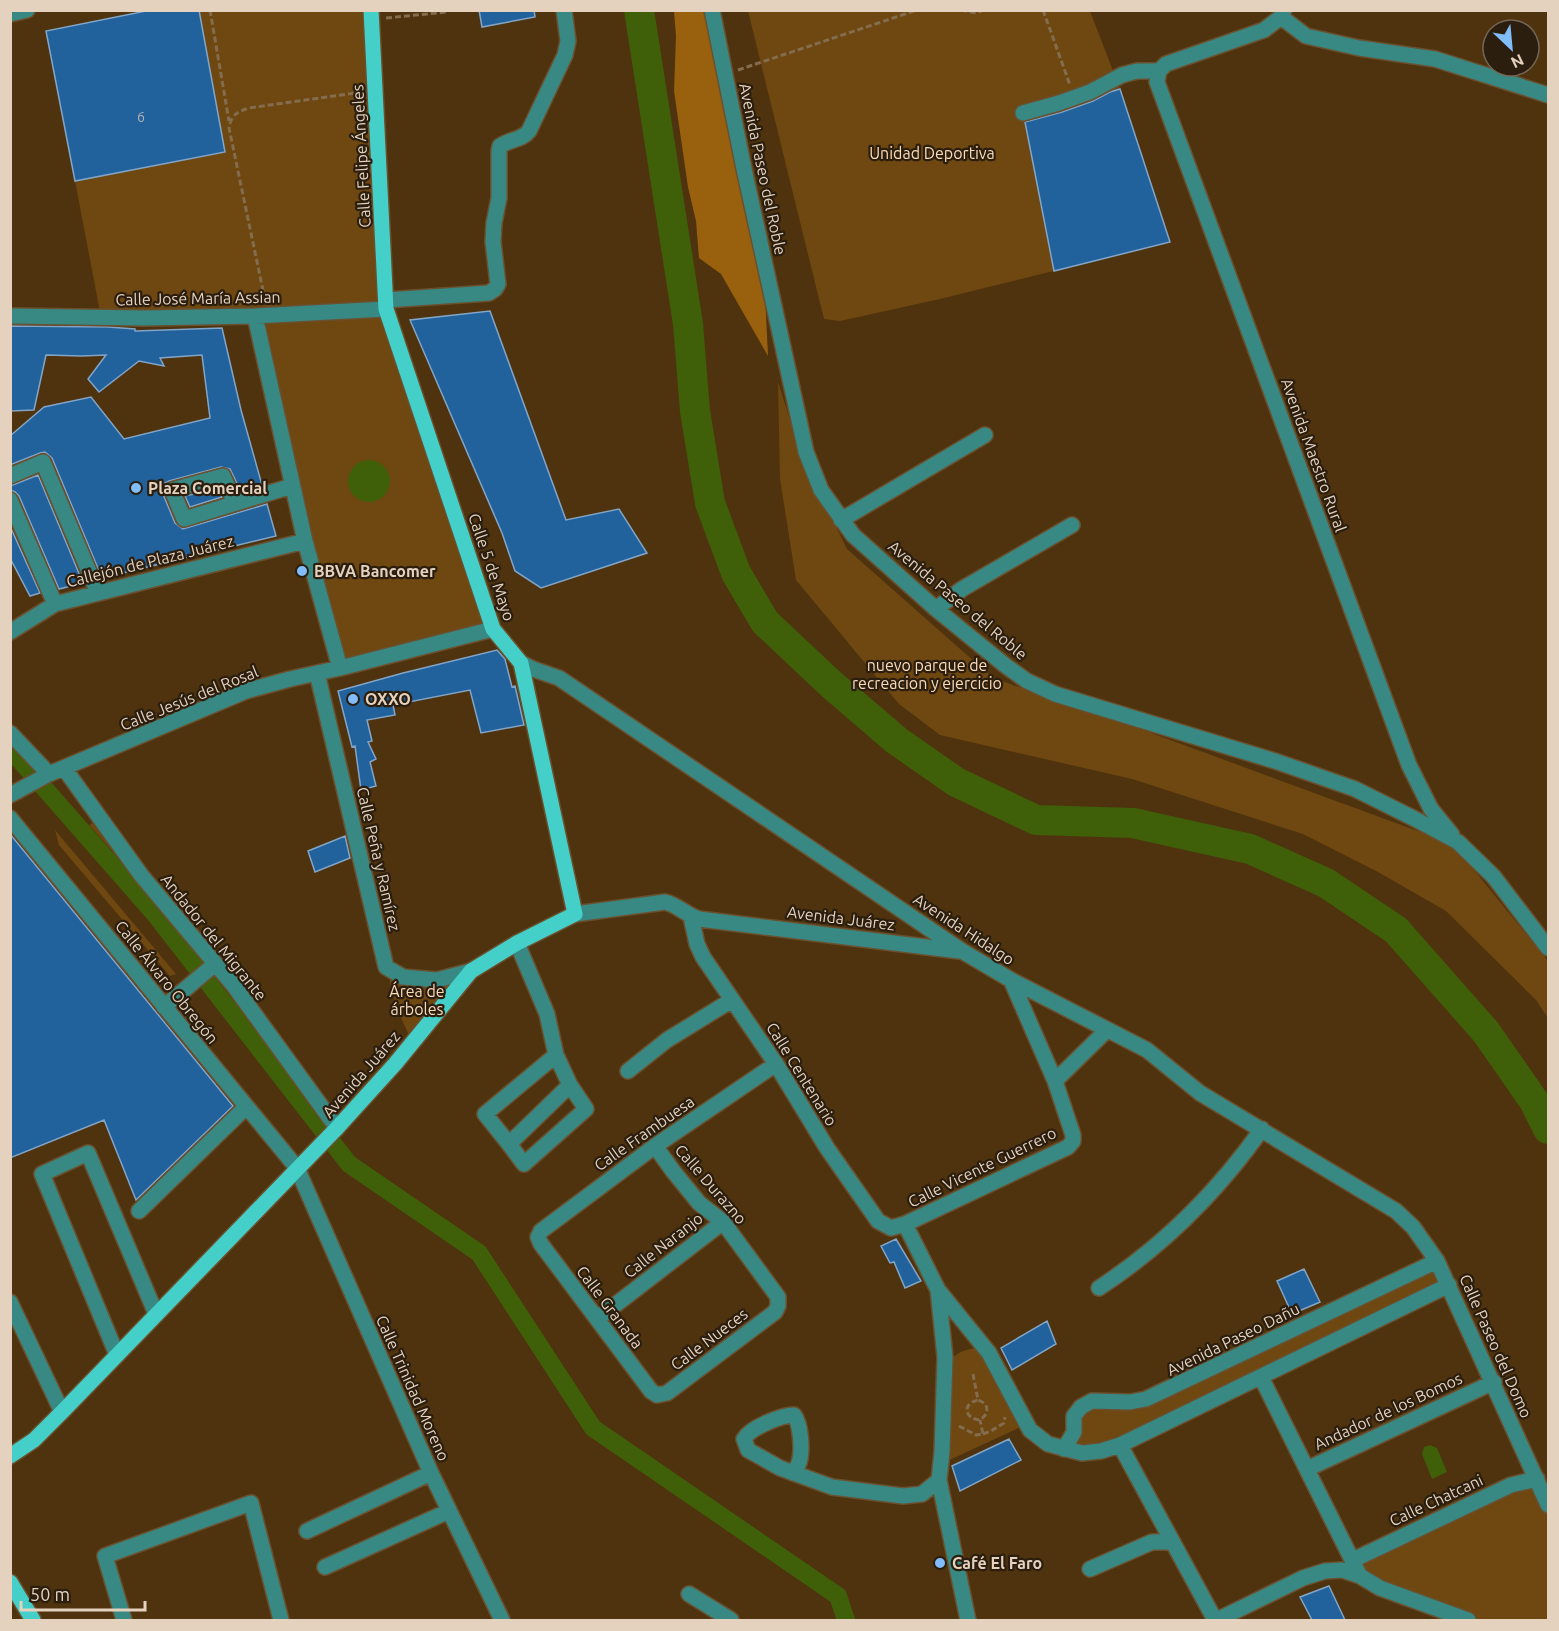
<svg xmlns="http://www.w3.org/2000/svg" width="1559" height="1631" font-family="Ubuntu,sans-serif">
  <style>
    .green { fill: #6f4710 }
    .forest { fill: #99610e }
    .water { fill: #3f5f09 }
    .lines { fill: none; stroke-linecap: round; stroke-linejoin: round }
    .canal { stroke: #3f5f09; stroke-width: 18 }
    .river { stroke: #3f5f09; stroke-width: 30 }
    .building { fill: #21629c; stroke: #82a5c8; stroke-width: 1.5 }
    .minor-casing { stroke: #6a502e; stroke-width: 18 }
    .major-casing { stroke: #6a502e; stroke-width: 18 }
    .path { stroke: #846c4e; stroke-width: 3; stroke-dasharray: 6 3; stroke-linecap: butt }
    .minor { stroke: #388883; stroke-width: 15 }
    .major { stroke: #44d0c8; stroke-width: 15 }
    .poi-dot { fill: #80bdfa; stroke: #2b1e0f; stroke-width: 2 }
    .labels { text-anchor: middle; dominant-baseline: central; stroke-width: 4.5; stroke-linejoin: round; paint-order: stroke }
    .number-label { font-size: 14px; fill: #b3b6b6 }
    .park-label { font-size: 16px; fill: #fbdbb9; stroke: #2b1e0f }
    .street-label { font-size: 16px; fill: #e4d2bf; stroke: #2b1e0f }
    .poi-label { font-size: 16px; font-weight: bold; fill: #e4d2bf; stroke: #2b1e0f; text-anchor: start }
  </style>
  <rect width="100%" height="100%" fill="#4f330e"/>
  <path class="green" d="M199,11H369L386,309L493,629L340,668L255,316L101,317L75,181L225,151Z
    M748,11H1090L1120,89L1170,242L940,299L840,321L824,319Z
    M778,382L801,454L847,549L993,678L1146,731L1453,844L1548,961V1018L1536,1000L1446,911L1378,872L1303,834L1132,779L940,735L899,704L796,580L780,479Z
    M95,822L131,872L89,825Z
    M55,830L176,974L170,976L59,845Z
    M386,967L403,977L471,971L412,1042L397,1009Z
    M1437,1261L1449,1285L1120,1445L1064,1449L1081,1407L1130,1402Z
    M977,1348L989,1353L1027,1424L941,1464L945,1367C955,1354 960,1350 977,1348Z
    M1537,1479L1548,1505V1620H1468L1380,1588L1353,1560Z"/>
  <path class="forest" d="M674,11H705L764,274L768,356L721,274L699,258L696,221L688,187L674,91L676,36Z"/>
  <path class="water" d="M348 481a21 21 0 1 1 42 0a21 21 0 1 1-42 0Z
    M1430,1445L1437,1448L1447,1472L1432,1479L1422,1454L1424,1447Z"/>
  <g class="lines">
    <path class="canal" d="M10,749L154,913L349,1164L479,1253L593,1428L838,1596L846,1620"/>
    <path class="river" d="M639,10L688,324L695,411L710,503L736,573L765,622L832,685L896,740L956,782L1036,820L1133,823L1250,849L1326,883L1396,930L1486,1032L1534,1101L1548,1129"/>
  </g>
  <path class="building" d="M151,10H199L225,152L75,181L46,31Z
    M479,10H534L535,17L482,27Z
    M1120,89L1170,242L1054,271L1025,122L1062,112L1093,101L1110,92Z
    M490,311L566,520L619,509L647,553L541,588L515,571L502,533L410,320Z
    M10,326L108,327L135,329V331L222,328L241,410L262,485L241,492L230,469L221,467L169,481L165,483L163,488V494L175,523L183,529L267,504L276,536L102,578L52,458L45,452L40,453L10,465V436L44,407L91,397L124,439L210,418L202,355L160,358L164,366L139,361L99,392L88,379L106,355L82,356L46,355L34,410L10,411Z
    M38,475L83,583L59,589L19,496L15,492L10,490V486Z
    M218,488L222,497L190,507L185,496Z
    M10,526L40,593L30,596L10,558Z
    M497,650L505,659L512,687L515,686L524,725L481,733L470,690L393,705L395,715L367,720L372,741L368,742L376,759L370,762L376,786L361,790L355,746L352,747L338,691L403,673Z
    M10,834L233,1106L136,1200L104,1120L10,1158Z
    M345,836L350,858L315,872L308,851Z
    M896,1239L921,1281L905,1288L894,1262L890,1263L881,1246Z
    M1304,1269L1320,1302L1292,1314L1277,1281Z
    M1047,1321L1056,1344L1012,1370L1001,1348Z
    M1009,1439L1021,1460L960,1491L952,1466Z
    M1329,1586L1345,1620H1312L1300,1597Z"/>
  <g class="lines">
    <defs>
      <path id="minor" d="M712,10L744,169L806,452L821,490L853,535L936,609L1006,666L1027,681L1055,694L1275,761L1355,789L1413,818L1458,842L1494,877L1548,948
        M10,14L27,10
        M1281,17L1306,36L1359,48L1435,59L1548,95
        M1159,71L1157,82L1409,765L1431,809L1452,835
        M1023,113L1059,103L1090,92L1122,75L1137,71H1159L1166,64L1264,30L1281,17L1284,10
        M386,300L489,293L495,289L498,284L493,242L494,223L499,198V151L500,146C510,139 522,140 529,131L565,55L568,41L564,10
        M10,316L144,318L255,316L386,309
        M255,316L305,541L340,668
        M10,476L43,462L98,593
        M10,500L55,604
        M235,503L223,476L172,490L184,519L292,486
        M841,520L985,435
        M936,609L962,589L1072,525
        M10,632L55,604L305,541
        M521,663L533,669L559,678L962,951L1011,980L1147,1050L1200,1093L1396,1211L1413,1227L1437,1261L1548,1505
        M317,673L386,967L403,977L437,980L471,971
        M10,733L49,774
        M64,768L141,875L234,986L337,1128
        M10,795L49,774L246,691L290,679L340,668L493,629
        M10,818L297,1168L431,1473L502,1620
        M575,914L665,902C678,905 686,915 699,919L959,951
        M691,917L697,944L703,957L776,1064L827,1148L878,1221L891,1228L905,1224L1068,1147L1073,1141V1135L1055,1081L1011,980
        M517,943L547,1014L556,1055L570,1085L509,1144L485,1114L556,1055
        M164,1007L215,964
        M628,1071L667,1040L732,1000
        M1055,1081L1107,1030
        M509,1144L524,1164L586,1109L570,1085
        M655,1146L673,1171L699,1203L723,1222L778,1297V1306L775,1312L667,1393L657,1395L651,1391L541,1244L538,1237L541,1231L655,1146L776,1064
        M139,1211L246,1107
        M905,1224L938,1290L945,1357L942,1452L939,1480L968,1620
        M1099,1288C1163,1246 1218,1191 1262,1129
        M938,1290L989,1353L1030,1430L1048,1444L1082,1453L1101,1451L1120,1445L1449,1285
        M10,1302L62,1412
        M597,1319L723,1222
        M117,1355L42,1174L88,1153L156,1314
        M1261,1377L1360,1576
        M1120,1445L1215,1620
        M1064,1449L1074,1432V1416L1081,1407L1092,1401L1130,1402L1146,1399L1437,1261
        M1307,1469L1494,1382
        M793,1473C796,1469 799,1465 800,1459C802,1449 801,1424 794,1415C781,1415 750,1428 744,1439L748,1450L780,1468L832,1487L903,1496L922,1494L939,1480
        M307,1531L431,1473
        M1353,1560L1511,1485L1537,1479
        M325,1567L449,1511
        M1090,1569L1152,1542H1173
        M689,1594L731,1620
        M124,1620L105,1556L251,1503L281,1620
        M1217,1620L1303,1578L1325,1571L1342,1570L1360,1576L1380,1588L1468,1620"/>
      <path id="major" d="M10,1456L34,1440L62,1412L337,1128L395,1064L471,971L517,943L575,914L521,663L493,629L386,309L371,10
        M10,1582L33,1620"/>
    </defs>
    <use href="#minor" class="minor-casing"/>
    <use href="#major" class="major-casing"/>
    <path class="path" d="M210,10L229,121
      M961,10L976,13L984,10
      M1043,10L1070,85
      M386,18L447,12
      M738,70L917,10
      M265,300L229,128C231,115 237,112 249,108L362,92
      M973,1374L978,1400C990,1404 989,1414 980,1420C965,1419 961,1404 978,1400
      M959,1426L976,1435L983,1434L980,1420
      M983,1434L991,1431L1004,1423L1005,1417"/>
    <use href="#minor" class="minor"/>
    <use href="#major" class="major"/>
  </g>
  <g class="poi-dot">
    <circle cx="136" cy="488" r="6"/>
    <circle cx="302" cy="571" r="6"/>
    <circle cx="353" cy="699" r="6"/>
    <circle cx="940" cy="1563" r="6"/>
  </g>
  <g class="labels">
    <g class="number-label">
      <text x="141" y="117">6</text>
    </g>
    <g class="park-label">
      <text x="932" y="153">Unidad Deportiva</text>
      <text x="927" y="665">nuevo parque de<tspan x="927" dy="18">recreacion y ejercicio</tspan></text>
      <text x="417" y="991">Área de<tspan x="417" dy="18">árboles</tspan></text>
    </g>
    <g class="street-label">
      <text transform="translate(361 156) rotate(-93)">Calle Felipe Ángeles</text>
      <text transform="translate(763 169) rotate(78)">Avenida Paseo del Roble</text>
      <text transform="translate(198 298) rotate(-1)">Calle José María Assian</text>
      <text transform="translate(1314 455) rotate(70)">Avenida Maestro Rural</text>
      <text transform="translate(150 561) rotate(-14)">Callejón de Plaza Juárez</text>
      <text transform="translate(492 567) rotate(71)">Calle 5 de Mayo</text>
      <text transform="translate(958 600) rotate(40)">Avenida Paseo del Roble</text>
      <text transform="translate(189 698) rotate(-22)">Calle Jesús del Rosal</text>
      <text transform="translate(379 859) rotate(77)">Calle Peña y Ramírez</text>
      <text transform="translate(841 918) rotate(7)">Avenida Juárez</text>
      <text transform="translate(964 929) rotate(33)">Avenida Hidalgo</text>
      <text transform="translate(214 937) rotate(51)">Andador del Migrante</text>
      <text transform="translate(167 982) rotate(51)">Calle Álvaro Obregón</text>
      <text transform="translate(361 1074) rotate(-49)">Avenida Juárez</text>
      <text transform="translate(802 1074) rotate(58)">Calle Centenario</text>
      <text transform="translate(644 1133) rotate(-35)">Calle Frambuesa</text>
      <text transform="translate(982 1167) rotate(-26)">Calle Vicente Guerrero</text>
      <text transform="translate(711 1184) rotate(49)">Calle Durazno</text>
      <text transform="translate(663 1245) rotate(-38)">Calle Naranjo</text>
      <text transform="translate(610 1307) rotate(53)">Calle Granada</text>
      <text transform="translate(709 1339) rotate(-37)">Calle Nueces</text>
      <text transform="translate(1233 1339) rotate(-26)">Avenida Paseo Dañu</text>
      <text transform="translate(1496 1346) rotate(66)">Calle Paseo del Domo</text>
      <text transform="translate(413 1388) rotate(66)">Calle Trinidad Moreno</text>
      <text transform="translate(1388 1411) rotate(-25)">Andador de los Bomos</text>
      <text transform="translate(1436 1500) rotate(-25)">Calle Chatcani</text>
    </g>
    <g class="poi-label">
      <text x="148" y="488">Plaza Comercial</text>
      <text x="314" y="571">BBVA Bancomer</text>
      <text x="365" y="699">OXXO</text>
      <text x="952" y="1563">Café El Faro</text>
    </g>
  </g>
  <rect width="1559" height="1631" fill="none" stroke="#e4d2bf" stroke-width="24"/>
  <g transform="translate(1511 48) rotate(154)"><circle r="28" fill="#2b1e0f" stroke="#756655" stroke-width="1.5"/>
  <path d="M0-4.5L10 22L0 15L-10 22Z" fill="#80bdfa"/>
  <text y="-9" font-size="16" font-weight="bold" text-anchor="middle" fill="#e4d2bf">N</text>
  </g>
  <path d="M21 1601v9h124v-9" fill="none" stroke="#e4d2bf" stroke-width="3"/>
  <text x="30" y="1601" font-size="18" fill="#e4d2bf" stroke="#2b1e0f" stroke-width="4.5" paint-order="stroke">50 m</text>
</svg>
